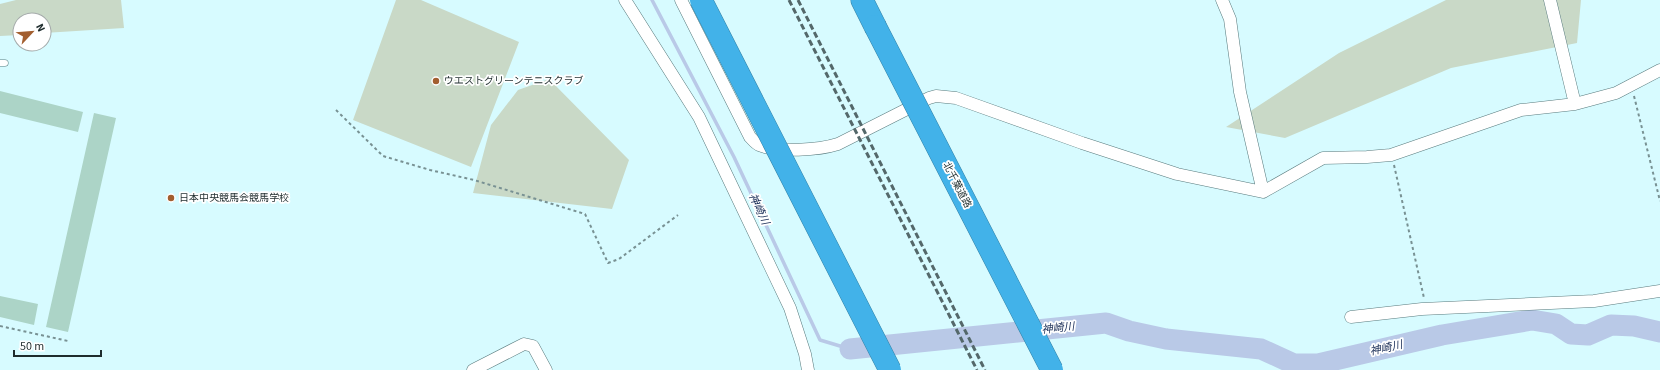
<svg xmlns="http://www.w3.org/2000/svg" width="1660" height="370" font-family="'Source Sans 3','Noto Sans JP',sans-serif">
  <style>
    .green { fill: #c9d9c7 }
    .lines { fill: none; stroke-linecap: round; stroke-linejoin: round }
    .stream { stroke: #b9c9e7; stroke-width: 3.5 }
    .river { stroke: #b9c9e7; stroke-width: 21 }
    .building { fill: #acd4c7 }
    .lane-casing { stroke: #597b7e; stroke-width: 7 }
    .street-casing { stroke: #597b7e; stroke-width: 13 }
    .highway-casing { stroke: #3583a7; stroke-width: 23 }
    .path { stroke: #789193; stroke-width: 2; stroke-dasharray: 3 3; stroke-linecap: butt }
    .lane { stroke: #fff; stroke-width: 6 }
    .street { stroke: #fff; stroke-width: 12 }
    .highway { stroke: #42b2e9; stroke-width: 22 }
    .rail { stroke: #54686a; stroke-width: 3; stroke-dasharray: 6 3; stroke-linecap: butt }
    .highway-bridge-casing { stroke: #3583a7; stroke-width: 23; stroke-linecap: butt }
    .highway-bridge { stroke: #42b2e9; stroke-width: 22 }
    .poi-dot { fill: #a25e2f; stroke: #fff; stroke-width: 1.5 }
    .labels { text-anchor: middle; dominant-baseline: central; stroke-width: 3.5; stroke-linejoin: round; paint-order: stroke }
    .poi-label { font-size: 10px; fill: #1e2c2d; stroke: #fff; text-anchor: start }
    .street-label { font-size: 10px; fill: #1e2c2d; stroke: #fff }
    .water-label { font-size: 11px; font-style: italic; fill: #21345c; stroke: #fff }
  </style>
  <rect width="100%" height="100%" fill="#d7fbff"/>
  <path class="green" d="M16,0H121L124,28L44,33V20H20V35L0,36V4Z
    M396,0H421L519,42L471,167L353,120Z
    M1446,0H1581L1577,43L1451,68L1285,138L1226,127L1339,53Z
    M549,79L629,160L612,209L473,193L491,125L518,90Z"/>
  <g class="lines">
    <path class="stream" d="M652,0L734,157L820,340L850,349"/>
    <path class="river" d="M850,349L1106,323L1129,331L1166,339L1261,349L1294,364H1318L1442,335L1532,320L1556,324L1571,334L1588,335L1611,325L1634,326L1660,332"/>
  </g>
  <path class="building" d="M0,91L83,112L78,132L0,113Z
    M94,113L116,118L68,332L46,327Z
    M0,296L38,304L34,325L0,317Z"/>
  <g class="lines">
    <defs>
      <path id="lane" d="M0,63H5"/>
      <path id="street" d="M625,0L699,117L790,308L805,354L808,370
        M681,0L750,137C752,139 756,144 759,145C778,153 819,150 838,144L929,98L936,96L956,98L1082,143L1177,174L1263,192L1323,158L1367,157L1391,155L1521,110L1575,104L1616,93L1660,70
        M1222,0L1230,19L1240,92L1263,192
        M1550,0L1575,104
        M1351,317L1422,309L1594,301L1660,291
        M473,370L524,344L533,346L546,370"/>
      <path id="highway" d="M862,0L875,26"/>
    </defs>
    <use href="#lane" class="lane-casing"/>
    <use href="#street" class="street-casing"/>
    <use href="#highway" class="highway-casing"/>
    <path class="path" d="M1634,96L1660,201
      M336,110L383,156L430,170L474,180L585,214L608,263L619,259L678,215
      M1394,165L1424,298
      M0,326L68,341"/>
    <use href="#lane" class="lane"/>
    <use href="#street" class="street"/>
    <use href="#highway" class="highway"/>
    <path class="rail" d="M789,0L977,370
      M798,0L985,370"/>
    <defs>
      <path id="highway-bridge" d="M701,0L890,370
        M875,26L1052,370"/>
    </defs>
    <use href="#highway-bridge" class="highway-bridge-casing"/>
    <use href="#highway-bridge" class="highway-bridge"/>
  </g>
  <g class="poi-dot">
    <circle cx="436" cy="81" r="4"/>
    <circle cx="171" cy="198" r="4"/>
  </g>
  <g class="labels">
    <g class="poi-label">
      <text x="444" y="81">ウエストグリーンテニスクラブ</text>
      <text x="179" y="198">日本中央競馬会競馬学校</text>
    </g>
    <g class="street-label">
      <text transform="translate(957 185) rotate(63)">北千葉道路</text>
    </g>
    <g class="water-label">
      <text transform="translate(759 209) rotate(65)">神崎川</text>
      <text transform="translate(1058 328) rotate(-6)">神崎川</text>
      <text transform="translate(1386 348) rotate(-13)">神崎川</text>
    </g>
  </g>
  <g transform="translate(32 32) rotate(64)"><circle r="19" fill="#ffffff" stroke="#a5abab"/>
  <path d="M0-3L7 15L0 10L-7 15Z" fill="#a25e2f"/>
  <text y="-6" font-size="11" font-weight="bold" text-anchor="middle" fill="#1e2c2d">N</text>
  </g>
  <path d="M14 350v6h87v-6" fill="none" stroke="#1e2c2d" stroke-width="2"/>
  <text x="20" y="350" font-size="12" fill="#1e2c2d" stroke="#ffffff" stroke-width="3" paint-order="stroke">50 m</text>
</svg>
